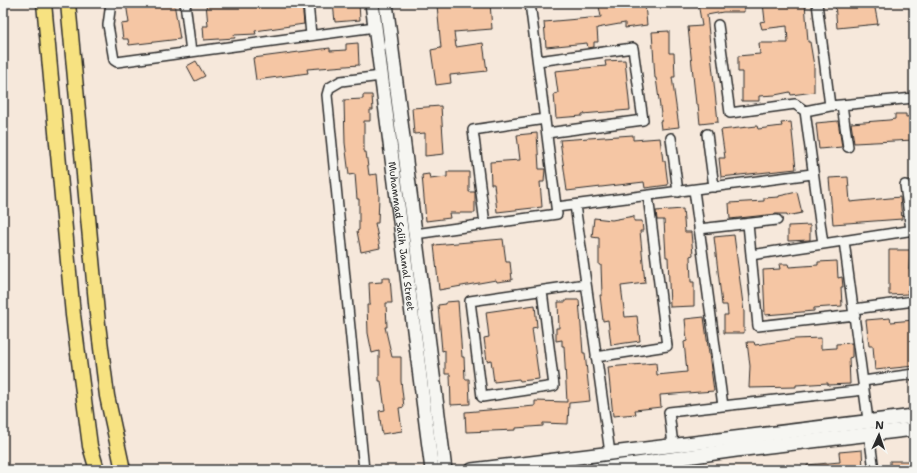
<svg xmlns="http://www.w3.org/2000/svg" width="917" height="473" font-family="'Shantell Sans',sans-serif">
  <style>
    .building { fill: #f5c6a4; stroke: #2b2b2b }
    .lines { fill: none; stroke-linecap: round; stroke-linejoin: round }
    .street-casing { stroke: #2b2b2b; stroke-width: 12 }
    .secondary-casing { stroke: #2b2b2b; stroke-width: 16 }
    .primary-casing { stroke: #2b2b2b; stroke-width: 17 }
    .street { stroke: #f6f6f2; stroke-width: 9 }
    .secondary { stroke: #f6f6f2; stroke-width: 13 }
    .primary { stroke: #f7e281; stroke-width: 14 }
    .labels { text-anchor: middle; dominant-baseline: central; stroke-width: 3.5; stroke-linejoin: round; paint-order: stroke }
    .street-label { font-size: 10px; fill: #2b2b2b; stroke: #f6f6f2 }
  </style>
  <rect width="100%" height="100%" fill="#f6e8db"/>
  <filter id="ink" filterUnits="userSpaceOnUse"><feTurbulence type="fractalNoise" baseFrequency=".025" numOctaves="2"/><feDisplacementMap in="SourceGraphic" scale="8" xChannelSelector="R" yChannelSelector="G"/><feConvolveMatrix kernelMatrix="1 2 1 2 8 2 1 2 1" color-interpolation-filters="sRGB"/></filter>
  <g filter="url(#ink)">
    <path class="building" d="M126,3H174L180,39L129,45L128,39H123L121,24L129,23Z
      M206,3H302L304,24L255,31L256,34L234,35L235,38L204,40L203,26H208Z
      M333,3H359L360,20L335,22Z
      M465,3H490L492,29L454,32L456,47L483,43L487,71L450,75L451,83L436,85L431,50L441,48L437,5Z
      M618,3H621L622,8L645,5L647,25L625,28V23L597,28L598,42H594V47L588,48L587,43L546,47L544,22L601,17L599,6Z
      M698,3H744V12H723L707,15L718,122L700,124L698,104H696L688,27L702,26Z
      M763,3H805L808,42H810L814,66V92L791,95L790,92L775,95L759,96V101H742V72H738V56L760,54L759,43H788L787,26L762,29L760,22L765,21Z
      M835,3H874L878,24L837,28Z
      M669,31V53H674L675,77H672L679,127L661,129L660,121H662L656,78H655L652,32Z
      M358,43L359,65L307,69L308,73L256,80L253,58L330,48V51L346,50V44Z
      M625,60L630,110L582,114V116L556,118L554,94L558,93L555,71L606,66L605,61Z
      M196,61L205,76L195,81L187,66Z
      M363,95H372L373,110H370V121H364V152H366L369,175L377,174L379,196L378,223H375L380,248L361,252L357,231L359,230V199H357L355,174L349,175L345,143L344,100L363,99Z
      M441,106L444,154L425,156V133L414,134L412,108Z
      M895,114H906V117L914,116V140L854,143L851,123L889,120L895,119Z
      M838,121L842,147L819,149L816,123Z
      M791,122L796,169L721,177L719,158H725L721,130L757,126L758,129L782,126L781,123Z
      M537,133L539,169H545L544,182H540L542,207L497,212L494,184H491L490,162L520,160L517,135Z
      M633,135V140L660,138L663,161H665L668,185L645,188L644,182L567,191L560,140Z
      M447,172H469V192H475V213H449L450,218L426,221L422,175L429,174L430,179L447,177Z
      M848,177L850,202L900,197L902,219L833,224L829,178Z
      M797,192L802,213L787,216V214H776L730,219L729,203L764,201V198L779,197V196Z
      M683,209L685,232H691L693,255L690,256L691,282H694V306L670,307L668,257H666L664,220H657L656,211Z
      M634,216V221H642L643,231H640L645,283L621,286L625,317L637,316L640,341L611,345L608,320L603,321L600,295H602L601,265H599V238L592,237L594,218L612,220Z
      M810,225V240L788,241V226Z
      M734,235L744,312V333H724V315H728L727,305H722L714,237Z
      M503,239L506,262H510L512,280L497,282L496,280L439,290L434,245Z
      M889,250H910L909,269H914V290H907L908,294L889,295Z
      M837,261L838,278L842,277L843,287H841L842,306L814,308V311L765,315L763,270L780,269L779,264H788L789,267L818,265V262Z
      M382,278H390L392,303H386L387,327H385L392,357H401V381L404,407L399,408L402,431L382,434L379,411L385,410L381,381H379V351L372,353L368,333L367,305H370L369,283L382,282Z
      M566,300H579L583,353H585L590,401L569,403L568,424L543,423V426L516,428V430L466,432L465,412L535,406V401L567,402L564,346H562V340L556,341V328H559L558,302H566Z
      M458,301L462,357H464L465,379H469L470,404L451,405L450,374H445V350L442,351L438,305L446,304V302Z
      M535,305L537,327L532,328L539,379L520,381L519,379L494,382L491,360L487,361L484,338L489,337L486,312Z
      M704,317L714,391L660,395L661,407L635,410L636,414L613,416L608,367L656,363L657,375L687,372L684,342L687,341L685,319Z
      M890,318L891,322L914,320V366L875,370L873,346H869L866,320Z
      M821,338V349L836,348V344L852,343V357L849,358L850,384L828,385V383L796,385V387L749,388L750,366L747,342H754L755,345L795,339Z
      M862,450L863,470H807V465L840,462L839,452Z
      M890,461H910V470H890Z"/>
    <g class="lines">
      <defs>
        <path id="street" d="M111,3L108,25L114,60L117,62L375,27
          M185,3L191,52
          M308,3L311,35
          M817,3L830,106
          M718,25L730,113L795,104L805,111L823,244
          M538,61L633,48L643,120L547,133
          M842,105L848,147
          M805,111L830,106L914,98
          M707,134L714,187
          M671,138L678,192
          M905,185L911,230
          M694,190L723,406
          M575,205L610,453
          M557,207L812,174
          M485,224L473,130L545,119
          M748,224L758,326L855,315
          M699,229L777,220
          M415,234L557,214L530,3
          M844,241L868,420
          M751,255L914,230
          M542,291L554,386L482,397L470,301L586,284
          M854,309L914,301
          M596,357L667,346L648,196
          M863,381L914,374
          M869,434L874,470
          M673,445L669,412L864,390
          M364,470L327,95L329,88L341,81L381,76"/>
        <g id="secondary">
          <path id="s1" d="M372,3L432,470"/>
          <path d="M386,3L445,470"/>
          <path d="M472,470L914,416"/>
          <path d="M594,470L736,450L914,429"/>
        </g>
        <path id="primary" d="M44,3L73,315L90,446L97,470
          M68,3L98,324L107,396L123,470"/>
      </defs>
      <use href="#street" class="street-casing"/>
      <use href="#secondary" class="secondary-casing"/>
      <use href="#primary" class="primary-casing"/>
      <use href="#street" class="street"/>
      <use href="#secondary" class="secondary"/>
      <use href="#primary" class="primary"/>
    </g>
  </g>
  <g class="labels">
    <g class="street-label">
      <text stroke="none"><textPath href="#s1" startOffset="235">Muhammad Salih Jamal Street</textPath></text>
    </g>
  </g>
  <rect width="917" height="473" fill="none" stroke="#f6f6f2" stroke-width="16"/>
  <rect x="8" y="8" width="901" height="457" fill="none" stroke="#2b2b2b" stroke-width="1.5" filter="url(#ink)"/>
  <g transform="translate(879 435) rotate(3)" stroke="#f6f6f2" stroke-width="3" paint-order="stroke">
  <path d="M0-3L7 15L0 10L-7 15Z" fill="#2b2b2b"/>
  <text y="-6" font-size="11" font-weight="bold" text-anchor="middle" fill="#2b2b2b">N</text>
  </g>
</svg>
